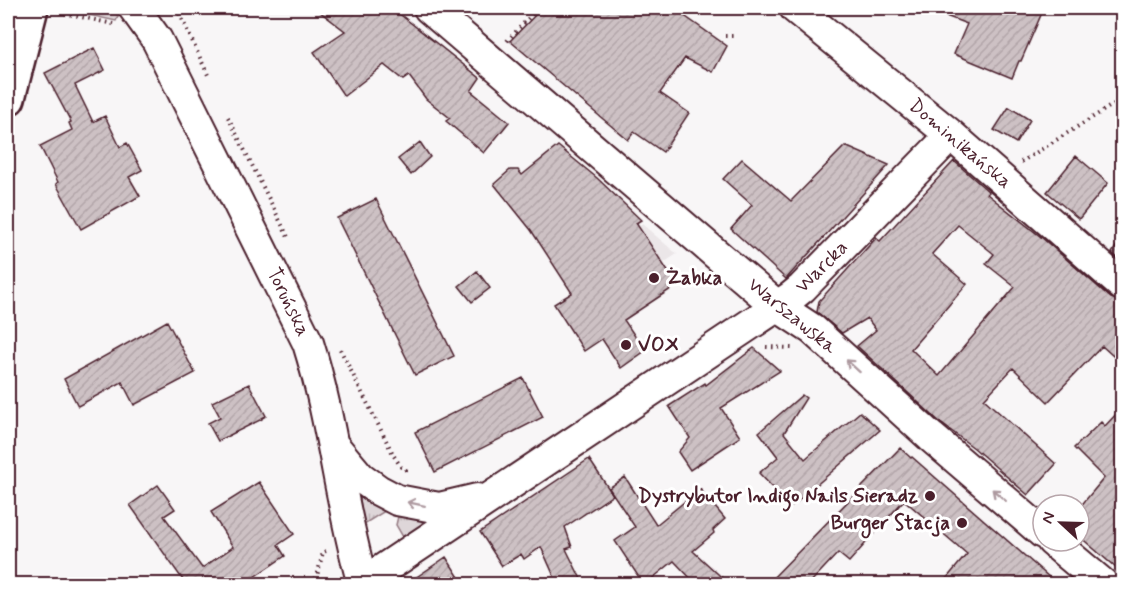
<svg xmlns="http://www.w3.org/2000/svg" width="1130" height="592" font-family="Mynerve,sans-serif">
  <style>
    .built { fill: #ebe6e8 }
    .grass { fill: url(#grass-tufts); stroke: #947a82; stroke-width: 1.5 }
    .building { fill: url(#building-hatch); stroke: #4a1f2b; stroke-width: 1.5; fill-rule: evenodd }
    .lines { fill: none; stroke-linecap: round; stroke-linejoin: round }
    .minor-casing { stroke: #4a1f2b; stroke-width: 34 }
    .major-casing { stroke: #4a1f2b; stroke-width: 38 }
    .path { stroke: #4a1f2b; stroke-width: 4; stroke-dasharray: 1.5 4.5; stroke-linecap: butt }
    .minor { stroke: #fff; stroke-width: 30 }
    .major { stroke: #fff; stroke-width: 33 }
    .oneway { stroke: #ae9aa0 }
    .poi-dot { fill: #4a1f2b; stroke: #fff; stroke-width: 2 }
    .labels { text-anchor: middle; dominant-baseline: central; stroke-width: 6; stroke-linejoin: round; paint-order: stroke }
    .street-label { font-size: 20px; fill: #4a1f2b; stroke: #fff }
    .poi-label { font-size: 20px; font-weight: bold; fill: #4a1f2b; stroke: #fff; text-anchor: start }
  </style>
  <defs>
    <pattern id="grass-tufts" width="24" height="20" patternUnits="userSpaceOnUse" patternTransform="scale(1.5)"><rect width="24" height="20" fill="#ded6d9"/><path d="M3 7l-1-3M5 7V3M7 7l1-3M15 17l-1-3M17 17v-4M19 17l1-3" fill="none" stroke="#c0b7ba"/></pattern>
    <pattern id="building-hatch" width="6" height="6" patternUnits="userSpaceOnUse" patternTransform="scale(1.5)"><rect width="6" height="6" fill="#cdc1c4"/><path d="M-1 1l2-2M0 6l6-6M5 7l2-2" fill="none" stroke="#b2a5a9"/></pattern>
  </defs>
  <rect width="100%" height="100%" fill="#f8f6f7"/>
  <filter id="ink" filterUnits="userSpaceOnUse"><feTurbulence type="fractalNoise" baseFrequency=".0167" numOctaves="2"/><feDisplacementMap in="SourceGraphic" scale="12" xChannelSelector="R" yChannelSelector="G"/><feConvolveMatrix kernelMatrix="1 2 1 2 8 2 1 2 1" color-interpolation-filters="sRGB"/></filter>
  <g filter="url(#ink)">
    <path class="built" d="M642,224L677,254L623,290L638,228Z"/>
    <path class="grass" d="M58,8H113L118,17L116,21Z
      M362,495L388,509L364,524L360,500Z
      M400,508L424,518L421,526L403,537L396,525Z"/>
    <path class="building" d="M315,8H392L480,78L471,91L509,122L484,153L446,121L450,118L426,99L409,76L403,80L384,65L344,96L314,52L345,31Z
      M542,8H673L727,46L713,72L685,58L660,93L689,113L663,152L634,132L628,140L510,41Z
      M927,8H1044L1021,61H1019L1012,78L954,54L967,24L927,9Z
      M94,48L105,70L75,85L93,122L105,116L120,147L127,143L142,170L129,177L140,196L81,229L56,184L58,182L40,146L72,130L69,123L71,122L45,73Z
      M1009,107L1030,120L1016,143L994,130Z
      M420,142L430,157L411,175L398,159Z
      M558,146L597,178L641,220L636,223L677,285L624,320L645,351L621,368L602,339L584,351L554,304L572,293L531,230L494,184L510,170H518L522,175Z
      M845,146L889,165L786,279L731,229L752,205L723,179L742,159L791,201Z
      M1076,156L1108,183L1079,219L1047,192Z
      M954,161L989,192L987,194L1041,237L1111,298L1122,302V364L1102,346L1048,402L1013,368L984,399L1056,464L1028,495L974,448L942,424L857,346L876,330L867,318L842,333L817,312L819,301L876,238L880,241ZM958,225L994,254L986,264L1015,287L939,376L911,349L967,284L932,254Z
      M376,199L454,356L415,375L337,218Z
      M1122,237V262L1112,253Z
      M477,271L490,288L472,302L459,286Z
      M167,321L195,373L134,405L122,382L78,406L64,379Z
      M754,348L780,371L721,408L740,437L690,470L678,452L690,438L669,406L705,383L706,385Z
      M523,378L543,417L435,472L415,432Z
      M249,384L266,416L262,418V419L218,441L208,423L220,417L212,402Z
      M802,395L806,398L784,433L805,459L860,412L880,430L791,507L759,473L778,457L759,432Z
      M1122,408V573L1079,536V508L1104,478L1074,448L1101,422L1105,426Z
      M900,448L911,458L912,457L1058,585H941L967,554L904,500L849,562L838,553L808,585H766Z
      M589,459L613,495L565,527L572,547L566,549L584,585H558L541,547L524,559L521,554L502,566L480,532Z
      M625,477L656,525L700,489L725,519L713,530L714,533L693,551L730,585H697L674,561L644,585L615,541L635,527L609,488Z
      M259,482L294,534L278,545L285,556L242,585H176L183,580L130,505L158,485L175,509L164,516L202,568L233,547L211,512Z
      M446,557L464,585H405Z"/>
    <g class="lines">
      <defs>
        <path id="minor" d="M134,8L157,40L308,343C333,422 340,505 363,584
          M429,8L757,289L777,306L812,329L931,437L1043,533
          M795,8L951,135L1122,285
          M334,446L360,477L378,490L397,500L439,508L477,499
          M1052,541L1103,584
          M361,584L791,297L802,288L951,135"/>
        <path id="major" d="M8,98L31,8"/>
      </defs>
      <use href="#minor" class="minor-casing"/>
      <use href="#major" class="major-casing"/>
      <path class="path" d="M177,8L208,75
        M59,12L113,24
        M725,36H734
        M507,41L538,8
        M228,117L289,239
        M1021,162L1122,99
        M766,347L792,348
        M340,349L394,456L401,467L406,470L405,474
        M312,584L317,576L323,552L326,551"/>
      <use href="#minor" class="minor"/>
      <use href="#major" class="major"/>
    </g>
    <defs><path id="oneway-shaft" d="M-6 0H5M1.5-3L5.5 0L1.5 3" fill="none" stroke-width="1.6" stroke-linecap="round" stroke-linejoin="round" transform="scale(1.5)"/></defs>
    <g class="oneway">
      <use href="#oneway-shaft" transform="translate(853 366) rotate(-138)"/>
      <use href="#oneway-shaft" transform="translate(999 495) rotate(-139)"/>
      <use href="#oneway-shaft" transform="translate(416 504) rotate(-168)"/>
    </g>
  </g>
  <g class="poi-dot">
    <circle cx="654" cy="278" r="6"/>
    <circle cx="626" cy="345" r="6"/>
    <circle cx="930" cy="496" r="6"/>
    <circle cx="962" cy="523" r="6"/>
  </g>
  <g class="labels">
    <g class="street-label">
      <text transform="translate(960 144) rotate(40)">Dominikańska</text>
      <text transform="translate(822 267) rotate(-45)">Warcka</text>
      <text transform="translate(288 302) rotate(64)">Toruńska</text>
      <text transform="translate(792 316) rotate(39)">Warszawska</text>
    </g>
    <g class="poi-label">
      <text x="666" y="278">Żabka</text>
      <text x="638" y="345">VOX</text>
      <text x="918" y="496" text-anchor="end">Dystrybutor Indigo Nails Sieradz</text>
      <text x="950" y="523" text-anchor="end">Burger Stacja</text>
    </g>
  </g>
  <rect width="1130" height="592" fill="none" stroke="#fff" stroke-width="30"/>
  <rect x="15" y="15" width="1100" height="562" fill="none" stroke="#4a1f2b" stroke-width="2" filter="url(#ink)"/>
  <g transform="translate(1061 523) rotate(292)"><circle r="28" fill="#ffffff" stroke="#b7a5aa" stroke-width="1.5"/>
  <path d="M0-4.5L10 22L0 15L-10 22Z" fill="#4a1f2b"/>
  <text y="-9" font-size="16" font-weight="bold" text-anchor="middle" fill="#4a1f2b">N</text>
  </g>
</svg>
